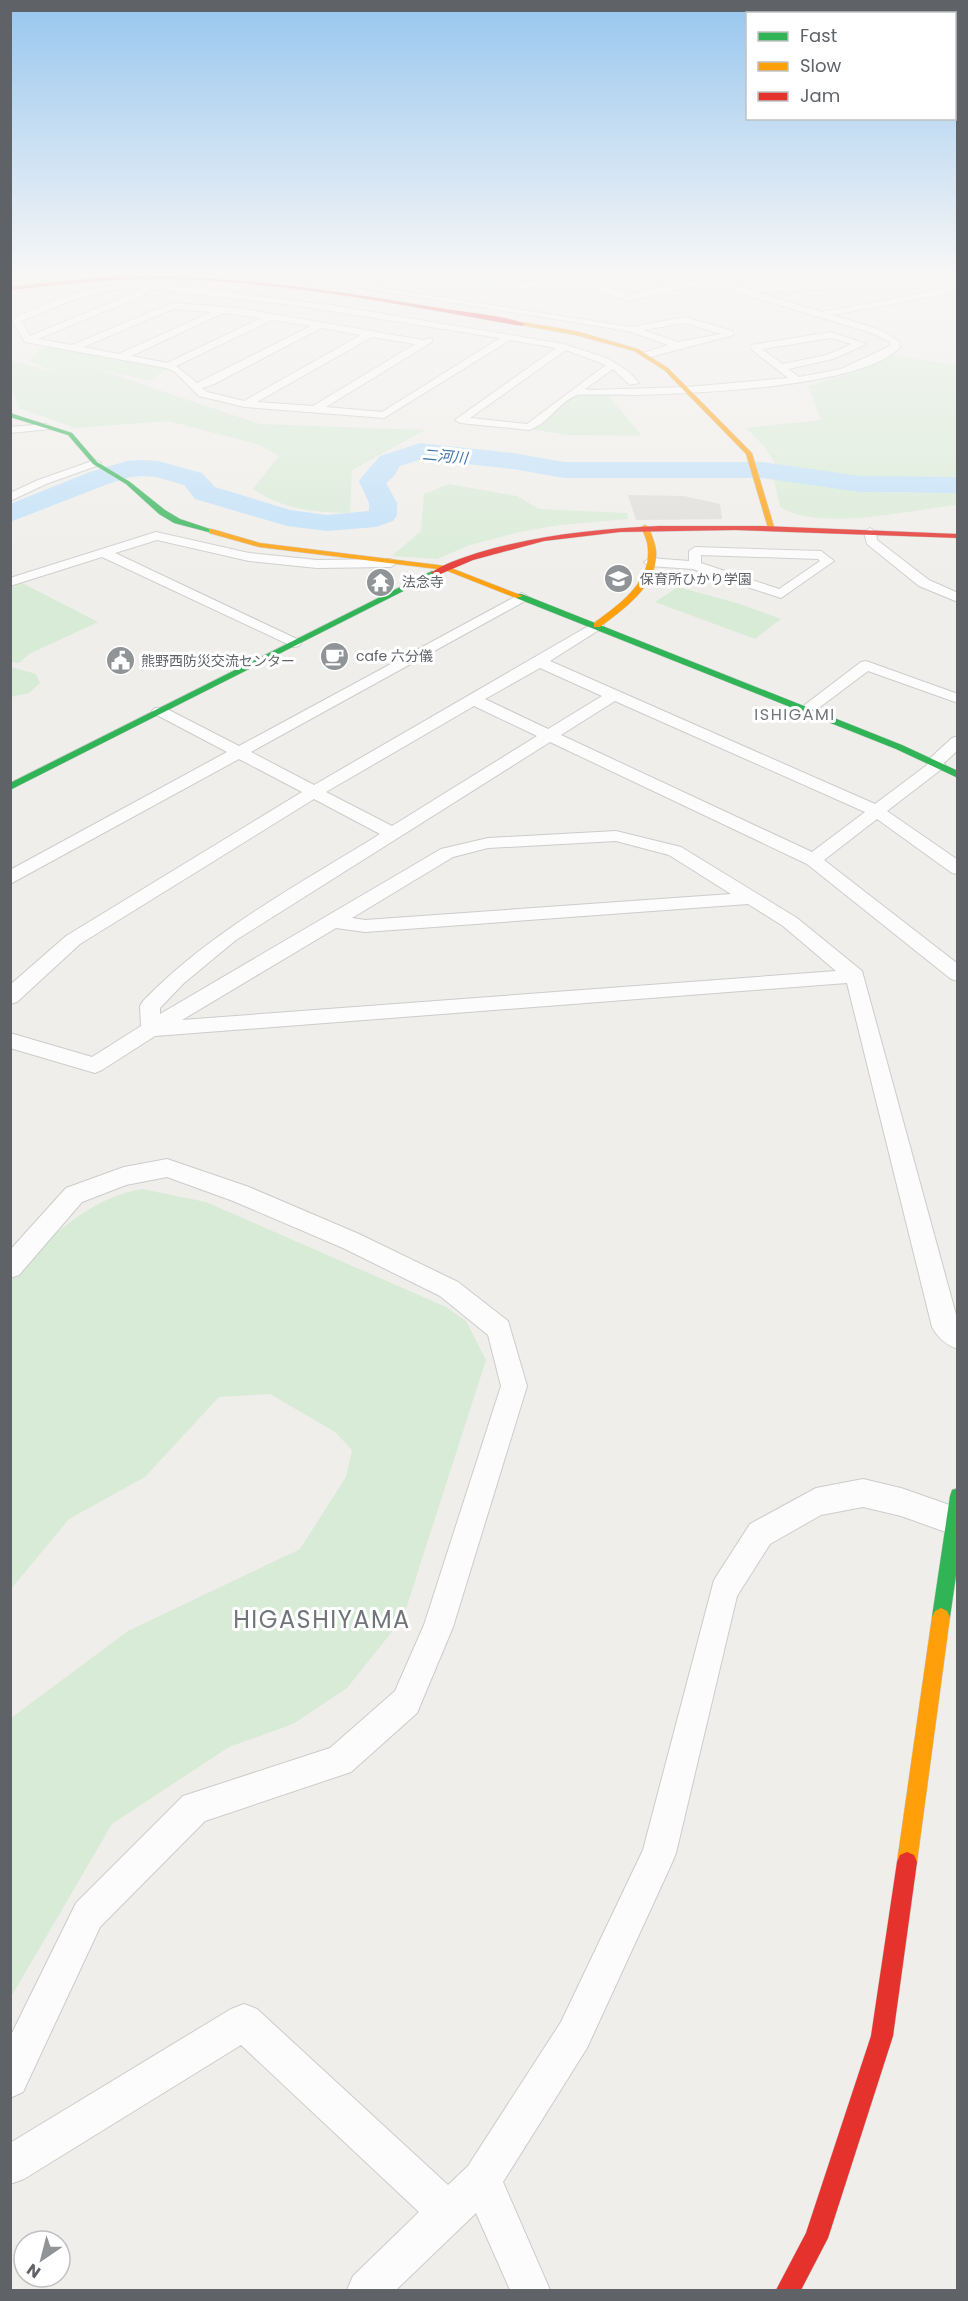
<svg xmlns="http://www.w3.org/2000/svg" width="968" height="2301" font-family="Poppins,'Noto Sans JP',sans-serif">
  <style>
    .industrial { fill: #dfddda }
    .green { fill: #d8ebd6 }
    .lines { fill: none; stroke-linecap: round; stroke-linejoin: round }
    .river { fill: #bfe0f9; fill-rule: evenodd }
    .street-casing { stroke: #cbcccc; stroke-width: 2 }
    .fast-casing { stroke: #cacacb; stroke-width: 1 }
    .slow-casing { stroke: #cacacb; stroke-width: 1 }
    .jam-casing { stroke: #cacacb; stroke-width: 1 }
    .street { fill: #fdfcfc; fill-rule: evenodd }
    .fast { fill: #30b455; fill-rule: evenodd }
    .slow { fill: #ff9f0a; fill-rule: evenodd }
    .jam { fill: #e5322d; fill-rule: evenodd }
    .labels { text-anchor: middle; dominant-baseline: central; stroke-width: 6; stroke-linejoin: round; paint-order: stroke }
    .far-poi-label { font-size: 14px; fill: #5f6368; stroke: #fff; text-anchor: start }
    .far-water-label { font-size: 15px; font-style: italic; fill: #4174aa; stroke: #fff }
    .far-quarter-label { font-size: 16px; letter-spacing: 1.5px; fill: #70757a; stroke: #fff }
    .near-quarter-label { font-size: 24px; letter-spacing: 1.5px; fill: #70757a; stroke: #fff }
  </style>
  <rect width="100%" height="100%" fill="#efeeea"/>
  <path class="industrial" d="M628,495L684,496L720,504L722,519L636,520Z"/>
  <path class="green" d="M308,272H489L505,294L472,290V282L357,278Z
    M50,346L166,369L150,381L97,369L260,424L425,430L352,470L350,513C313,512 285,510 253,489L279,456L257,444L168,421L76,428L19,408L13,391L11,390L10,360L57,373L29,361L41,348Z
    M891,355L957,365V476C896,485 835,474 775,464L765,447L746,428L821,420L808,386L861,370Z
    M576,392L607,394L642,436L569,435L530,429Z
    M778,475C840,490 894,499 957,488V505C910,510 820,532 780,507L773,476Z
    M449,484L517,496L539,509L627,513L628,519L560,525L519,532L470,545L437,559L392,556L421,531L424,494Z
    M22,583L98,622L29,654L19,663L11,662V588Z
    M678,587L740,604L781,619L755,639L655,602Z
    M11,667L36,674L40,683L29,693L11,697Z
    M142,1189L206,1202L446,1307L466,1321L486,1360L403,1618L347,1688L293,1724L229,1747L112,1824L11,1997V1718L128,1631L300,1549L346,1477L352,1450L335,1432L270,1394L219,1397L145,1477L69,1519L11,1589V1275C49,1239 88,1198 142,1189Z"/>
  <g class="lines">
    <path class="river" d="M420,443L513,453L564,462H762L860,476L958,477V493L860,492L762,478H564L513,469L422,459L400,466L394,476L386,483L397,503V515L393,521L376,527L327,531L287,526L195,499L184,485L156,477L143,476L130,477L108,484L10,522V504L90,472L127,461L143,460L158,461L202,473L215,487L290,510L327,515L369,511V503L359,481C365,472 373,465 380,456Z"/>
    <defs>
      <path id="street" d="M223,272H232L210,290L336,306L564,344L609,359L629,372L639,383L630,385L613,369L585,389L590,390L687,387L788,378L751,349V345L831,332L866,344L833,359L788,369L799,377L841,369L890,346V342L872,333L706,283L628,301L567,279L523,289L520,288V284L568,273L629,295L697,280L676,272C687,272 695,276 705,277C718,278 732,272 745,272L744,274L716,280L822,312L942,289L958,280V286L945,294L832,315L878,329L899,341L900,347C863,388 693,393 636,395C628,395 581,394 577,395C559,402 548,424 529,430L460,423L455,420L556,348L510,340L384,418L245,407L199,396L175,372L166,368L25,342L12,320C20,314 32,310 41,306C97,280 140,283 200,289ZM143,289L30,336L22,321C65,303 95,287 143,289ZM149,289L293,305L500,338L382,412L326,407L432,342V338L423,340L238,308L172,303L72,345L38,339L149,293ZM173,309L211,312L119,354L83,347ZM223,313L261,318L167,363L131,356ZM272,320L311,326L197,383L176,366ZM321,328L361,335L244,401L207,392L202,388L214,384ZM372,337L415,344L313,406L257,402ZM831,338L852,344L827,355L782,364L762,349ZM566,350L606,365L527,424L470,418Z
        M262,272H279L631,327L685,317L732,331L734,335L646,358L641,355L643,353L668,345L631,332L598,326ZM685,323L721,334L678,342L643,330Z
        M877,272H890L820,290L756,292L752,289L756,286L820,284Z
        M46,424L51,427L50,429L10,433V427Z
        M95,460L101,463L99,465L46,484L10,501V493L38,480Z
        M870,528L876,532L877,540L929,580L958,593V602L919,586L867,544L864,532Z
        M156,532L249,553L317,560L391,559L397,563L391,567L317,568L249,561L157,540L115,553L299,640L301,643L299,646L294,647L102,557L10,586V578Z
        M695,547L821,551L834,561L781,598L693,569L650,566L644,562L650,558L689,561V551ZM701,555L818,559L820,561L779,589L701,563Z
        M522,593L529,597L527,600L251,752L314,785L597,621L604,625L602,628L550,661L875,804L927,765L928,760L952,738L958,736V750L944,763L945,765L943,768L887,811L958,860V874L952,873L877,819L824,860L958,964V981L951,979L807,864L550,742L236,940L184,983L160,1008V1014L441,849L488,838L616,831L681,847L797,918L862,971L958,1322V1349C946,1345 938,1338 932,1327L847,983L155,1036L102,1070L95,1073L10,1048V1033L92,1057L141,1026L140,1006L143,1001C211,931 298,885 380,834L314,799L80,944L17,1002L10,1004V985L66,936L302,792L239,759L10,884V870L227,752L155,714L152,711L155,708H165L239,746ZM540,668L602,696L548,729L485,699ZM615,701L865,812L812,852L561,735ZM474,706L537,736L392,826L326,792ZM616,841L669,855L731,894L365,920L352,918L453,857L488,848ZM748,904L783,926L836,971L182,1020L336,928L365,932Z
        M866,661L958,694V703L868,671L812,713H802L799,710L802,707L861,662Z
        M167,1159L249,1187L359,1234L458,1282L508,1321L527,1386L453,1627L417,1713L351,1772L205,1821L100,1927L23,2092L10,2098V2037L76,1903L183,1796L330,1748L395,1691L424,1625L501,1386L488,1335L440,1296L343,1248L233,1201L167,1177L126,1185L82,1202L19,1275L10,1278V1250L66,1188L124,1167Z
        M863,1479L901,1488L958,1508V1534L954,1535L901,1516L863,1507L821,1515L770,1544L737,1596L676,1853L671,1865L587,2048L503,2182L550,2290H510L476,2213L396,2290H347L353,2276L419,2212L241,2045L24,2179L10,2184V2143L231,2009L244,2004L257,2009L448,2185L468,2166L561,2022L643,1850L714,1580L750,1524L816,1488Z"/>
      <path id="fast" d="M10,413L72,433L97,462L130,482L165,510L180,519L216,531L212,533L174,523L159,514L126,484L93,464L68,435L10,417Z
        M432,571L439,573L10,790V783Z
        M516,594H522L902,745L958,771V778L896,749L516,598Z
        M958,1488V1562L950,1617L947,1623L941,1626L935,1623L932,1617L950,1496L952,1490Z"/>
      <path id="slow" d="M522,322L576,331L638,349L668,368L752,453L775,530L768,528L746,454L664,370L634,351L575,335L520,325Z
        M645,525L649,527C651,534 655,542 656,550C659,585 625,608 600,627H594V623C618,605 650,584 648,550C648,542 644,534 641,527Z
        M212,529L260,543L446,566L523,596L516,598L445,570L259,547L209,533V529Z
        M941,1608L947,1611L950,1617L917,1862L914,1869L907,1872L900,1869L897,1862L932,1617L935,1611Z"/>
      <path id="jam" d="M124,275C231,276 334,290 439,308C461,312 508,316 525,324L522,326C407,306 291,282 174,279C119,277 65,284 10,290V287Z
        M659,526H763L958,534V538L735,530L620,532L544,541L473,560L438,575L431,573C443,564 462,558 477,553C537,535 597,529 659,526Z
        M907,1852L914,1855L917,1862L893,2036L828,2238L801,2290H776L806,2233L871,2036L897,1862L900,1855Z"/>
    </defs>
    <use href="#street" class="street-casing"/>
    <use href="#fast" class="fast-casing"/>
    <use href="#slow" class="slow-casing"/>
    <use href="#jam" class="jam-casing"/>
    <use href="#street" class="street"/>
    <use href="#fast" class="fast"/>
    <use href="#slow" class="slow"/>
    <use href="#jam" class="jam"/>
  </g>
  <linearGradient id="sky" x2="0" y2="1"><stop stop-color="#97c6ef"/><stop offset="0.46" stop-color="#f8f7f6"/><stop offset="1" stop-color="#f8f7f6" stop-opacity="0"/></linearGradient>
  <rect width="968" height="594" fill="url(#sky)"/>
  <defs>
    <symbol id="school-disc" viewBox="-11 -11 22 22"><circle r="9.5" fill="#919496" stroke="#fff"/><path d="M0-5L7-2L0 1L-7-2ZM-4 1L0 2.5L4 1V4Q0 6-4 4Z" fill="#fff"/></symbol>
    <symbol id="temple-disc" viewBox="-11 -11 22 22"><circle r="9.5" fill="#919496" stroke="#fff"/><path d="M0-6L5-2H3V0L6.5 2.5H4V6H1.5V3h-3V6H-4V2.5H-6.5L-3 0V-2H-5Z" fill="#fff"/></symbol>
    <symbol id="cafe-disc" viewBox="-11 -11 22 22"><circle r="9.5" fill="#919496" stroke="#fff"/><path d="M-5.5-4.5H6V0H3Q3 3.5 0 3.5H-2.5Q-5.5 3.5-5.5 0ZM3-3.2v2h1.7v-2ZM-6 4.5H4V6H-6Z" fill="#fff"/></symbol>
    <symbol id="civic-disc" viewBox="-11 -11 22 22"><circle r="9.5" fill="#919496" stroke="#fff"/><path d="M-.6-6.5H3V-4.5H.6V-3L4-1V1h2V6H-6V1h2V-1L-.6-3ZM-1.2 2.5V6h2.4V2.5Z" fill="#fff"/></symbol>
  </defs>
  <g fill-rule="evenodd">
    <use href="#school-disc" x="602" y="562" width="33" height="33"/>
    <use href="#temple-disc" x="364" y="566" width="33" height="33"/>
    <use href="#cafe-disc" x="318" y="640" width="33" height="33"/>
    <use href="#civic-disc" x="104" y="644" width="33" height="33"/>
  </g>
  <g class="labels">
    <g class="far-poi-label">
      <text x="640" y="579">保育所ひかり学園</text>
      <text x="402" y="582">法念寺</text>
      <text x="356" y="656">cafe 六分儀</text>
      <text x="141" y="661">熊野西防災交流センター</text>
    </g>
    <g class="far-water-label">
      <text transform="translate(445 456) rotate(5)">二河川</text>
    </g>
    <g class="far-quarter-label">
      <text x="795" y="714">ISHIGAMI</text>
    </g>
    <g class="near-quarter-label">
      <text x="322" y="1619">HIGASHIYAMA</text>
    </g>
  </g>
  <rect width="968" height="2301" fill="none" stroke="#5f6368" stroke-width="24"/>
  <rect x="746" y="12" width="210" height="108" fill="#ffffff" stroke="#bfc1c3" stroke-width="1.5"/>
  <rect x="758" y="32" width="30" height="9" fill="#30b455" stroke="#bfc1c3" stroke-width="1.5"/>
  <text x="800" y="42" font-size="18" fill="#5f6368">Fast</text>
  <rect x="758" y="62" width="30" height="9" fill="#ff9f0a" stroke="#bfc1c3" stroke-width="1.5"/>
  <text x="800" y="72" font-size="18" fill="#5f6368">Slow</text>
  <rect x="758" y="92" width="30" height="9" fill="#e5322d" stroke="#bfc1c3" stroke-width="1.5"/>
  <text x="800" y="102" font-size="18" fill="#5f6368">Jam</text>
  <g transform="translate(42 2259) rotate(215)"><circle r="28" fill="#ffffff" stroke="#bfc1c3" stroke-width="1.5"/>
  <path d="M0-4.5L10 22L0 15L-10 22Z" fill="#919496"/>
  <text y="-9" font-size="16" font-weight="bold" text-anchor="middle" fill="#5f6368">N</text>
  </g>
</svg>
